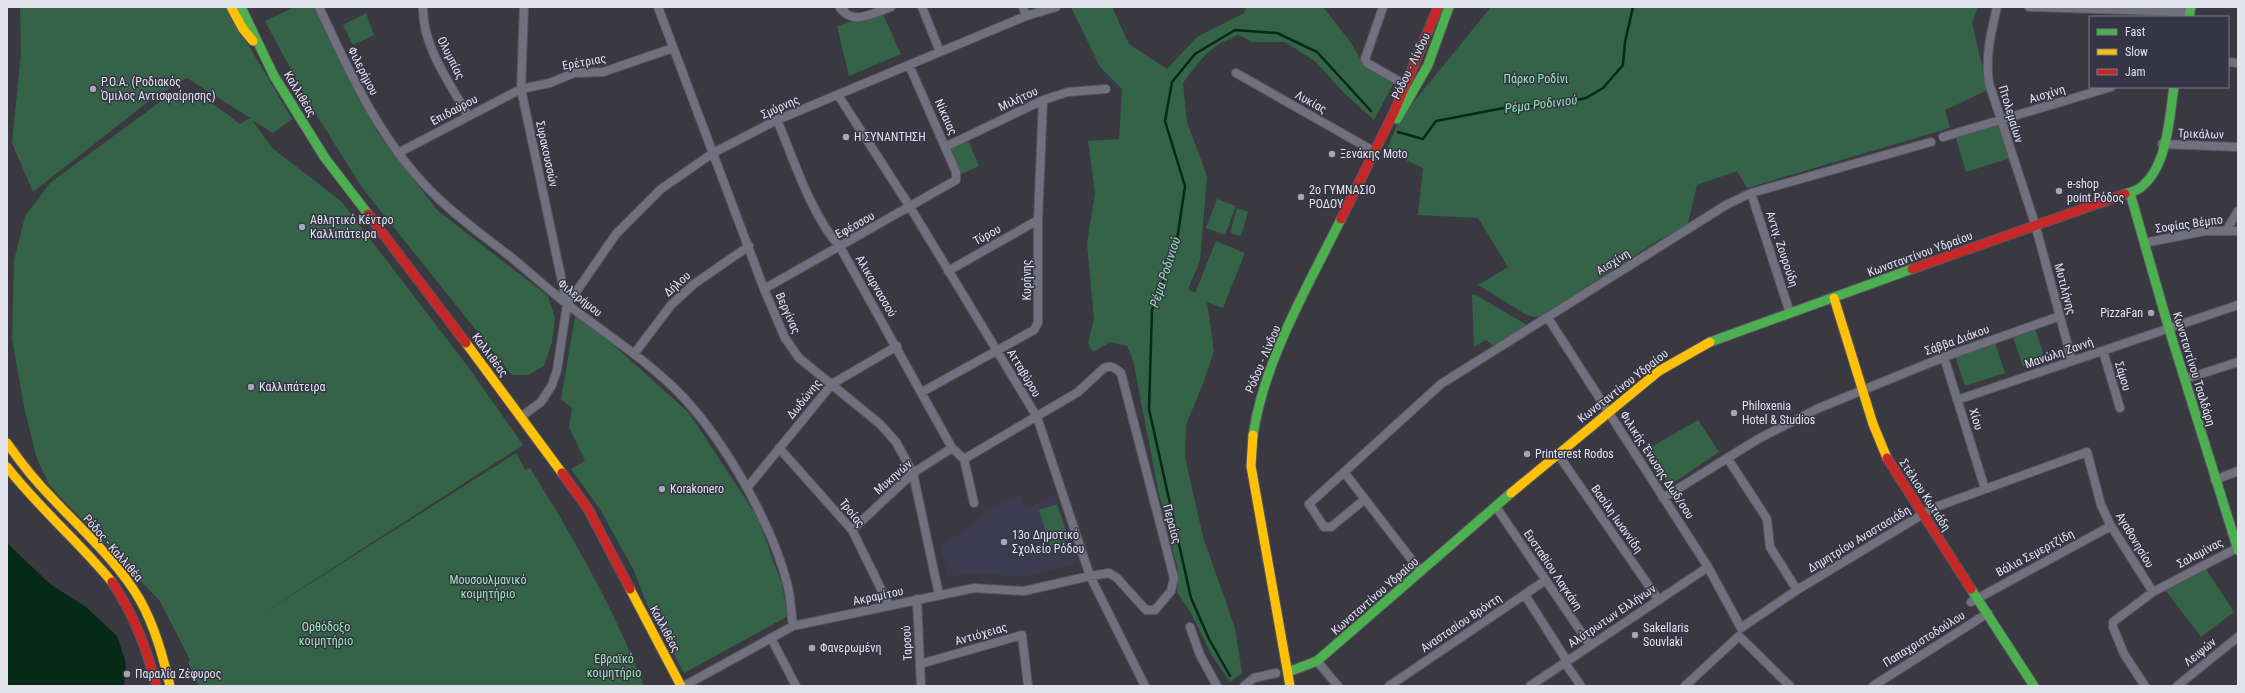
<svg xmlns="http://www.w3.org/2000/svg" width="2245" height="693" font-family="'Roboto Condensed',sans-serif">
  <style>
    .built { fill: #3c3b50 }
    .green { fill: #356348 }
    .water { fill: #052a16 }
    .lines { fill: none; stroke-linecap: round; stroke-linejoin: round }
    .stream { stroke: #052a16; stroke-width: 2.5 }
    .street-casing { stroke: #56555d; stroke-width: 10 }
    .fast-casing { stroke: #56555d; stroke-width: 11 }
    .slow-casing { stroke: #56555d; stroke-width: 11 }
    .jam-casing { stroke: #56555d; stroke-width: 11 }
    .street { stroke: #71707e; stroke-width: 8 }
    .fast { stroke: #4caf50; stroke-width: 9 }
    .slow { stroke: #ffc107; stroke-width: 9 }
    .jam { stroke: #c62828; stroke-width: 9 }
    .poi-dot { fill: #a7a7b1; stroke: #363546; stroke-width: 1.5 }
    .labels { text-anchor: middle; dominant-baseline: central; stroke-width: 3; stroke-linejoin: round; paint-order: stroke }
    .street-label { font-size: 12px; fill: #e2e2ed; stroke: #363546 }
    .park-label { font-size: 12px; fill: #96e8b4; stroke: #363546 }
    .poi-label { font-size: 12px; fill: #e2e2ed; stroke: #363546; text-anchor: start }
    .water-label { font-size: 13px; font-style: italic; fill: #90e2ae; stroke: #363546 }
  </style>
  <rect width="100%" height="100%" fill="#3a3942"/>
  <path class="built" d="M1021,494L1025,508L1055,495L1077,559L1071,565L1026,576L970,574L948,577L940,546L979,520L985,510Z"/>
  <path class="green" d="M20,7H226L292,119L273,133L252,120L272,148L341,201L469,368L523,445L240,628L516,453L525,470L530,468C574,538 614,609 644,686H199L188,662L190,660L160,601L49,485L36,456L24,406L12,339L14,261L25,216L50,183L172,93L208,100L240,124L250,118L187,78L149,101L33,192L12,143L21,52Z
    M295,7H314L377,132L438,211L548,296L555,318L552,342L544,366L528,375H512L363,189L309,103L265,21Z
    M1071,7H1112L1129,44L1167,69L1197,37L1244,13L1246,7H1323L1349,40L1360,58L1396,79L1374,120L1344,93L1316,62L1285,42H1253L1238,35C1208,47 1201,59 1183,83L1187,122L1207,176L1200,261L1188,289L1195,293L1216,241L1245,253L1223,308L1207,302L1214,351L1204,381L1186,425L1185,457L1203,537L1235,628L1242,673L1230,682L1211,654L1191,613L1177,592L1178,570L1158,490L1133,360L1127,346L1110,342L1093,352L1088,343L1094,320L1087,243L1095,193L1088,141L1119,139L1122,89L1100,67Z
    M1491,7H1978L1972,23L1988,90L1945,110L1950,128L1747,188L1737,171L1697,185L1687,227L1657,241L1541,316L1535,317L1527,315L1478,285L1508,267L1478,218L1418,215L1423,168L1386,151L1399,120Z
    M882,12L901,54L849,76L837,26Z
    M366,13L374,35L353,45L343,25Z
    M2000,124L2010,158L1966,172L1956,138Z
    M968,140L979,166L961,174L951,148Z
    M1217,199L1236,206L1225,235L1206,228Z
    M1237,208L1248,212L1241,236L1230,233Z
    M1472,294L1476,295L1527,325V329L1495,347L1486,340L1474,347Z
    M576,311L689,413L758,518L782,585L788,616L684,673L650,612L634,571L600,509L571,469L585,461L569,427L572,408L561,399Z
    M2035,328L2045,359L2023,366L2012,335Z
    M1994,340L2005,373L1965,386L1954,353Z
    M1698,420L1719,452L1669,486L1648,449Z
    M1057,504L1069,540L1050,546L1039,510Z
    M2206,569L2234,612L2201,637L2166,591Z"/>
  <path class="water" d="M7,543L50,584L86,607L117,636L126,663L124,686H7Z"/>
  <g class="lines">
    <path class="stream" d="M1398,132L1423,139L1436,121L1509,107L1548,106L1586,98L1603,88L1623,65L1625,42L1633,7
      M1230,676L1209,639L1191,598L1149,409L1152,310L1176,247L1185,186L1165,121L1172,82L1195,54L1235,30L1277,33L1317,52L1371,111"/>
    <defs>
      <path id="street" d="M319,7C351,76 383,147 440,200C462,221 488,239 512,258C535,277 557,297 580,314C615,340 654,366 684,398C726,444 771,522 787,583C791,597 791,612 793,626
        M423,7C422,46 450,83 468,116
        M658,7L764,289L785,338L799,358L880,424L896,442L913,473L939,595
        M844,7L840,8C854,26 873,13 891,7
        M922,7L940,52
        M1023,7L1026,16
        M1383,7L1365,59L1367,63L1406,85
        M1997,7C1991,33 1985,56 1989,83L2035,224L2072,361
        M2029,7L2190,12
        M2228,62L2238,63
        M1236,73L1375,152
        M838,95L910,207L1037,417L1090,576L1145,686
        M777,120C794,160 811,215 840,247L952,448L964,459
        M1943,137L2111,87
        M2162,144L2238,147
        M945,147L1043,100L1068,92L1106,89
        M398,153L521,89L550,83L574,73L603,72L673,48
        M1751,193L1790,313
        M2227,229L2238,211
        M2144,243L2205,231H2238
        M948,271L1038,220
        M764,289L956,180V172L909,65
        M567,305L616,234L661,189L713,153L777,120L1026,16L1056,7
        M1548,318L1708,567L1741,628
        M2103,351L2120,408
        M634,354L671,305L694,284L749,246
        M1944,357L1985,489
        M2185,379L2238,362
        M922,392L1034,330L1038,323V220L1043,100
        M1957,400L2238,305
        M522,416L541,402L552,385L557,370L567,305L521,89L524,7
        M779,448L852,530L889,605
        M1557,453L1658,599
        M964,459L974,503
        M1728,459L1767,519L1770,547L1797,590
        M1344,472L1421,572
        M2215,480L2238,471
        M747,488L832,384L897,346
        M1663,498L1758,439L1819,408L1944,357L2060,316
        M1365,499L1331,527H1324L1309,504L1441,384L1726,205L1751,193L1931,142
        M1496,507L1590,645
        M852,530L913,473L952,448
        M1525,595L1567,661
        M917,599L921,686
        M1971,602L2111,526
        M1190,627L1200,655L1217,686
        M1741,628L1797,590L1933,508L2087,452L2101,505L2111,526L2153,592
        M1739,636L1790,686
        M771,638L796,686
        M1317,661L1338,686
        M1565,663L1581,686
        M920,664L1022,635L1028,686
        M684,686L793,626L974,588L1024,591L1090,576L1109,573L1117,578L1146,610H1155L1171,591L1174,578L1121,373C1115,368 1112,365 1104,368L1078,392L964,459
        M1244,686L1254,678L1276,673
        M1389,686L1546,580
        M1530,686L1708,567
        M1685,686L1739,636
        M1873,686L1988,613
        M2145,686L2124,654L2113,627V622L2153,592L2237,548
        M2177,686L2238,637"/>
      <path id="fast" d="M241,7L274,76L325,158L368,214
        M2189,17L2191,7
        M1397,119L1428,65L1449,7
        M2130,193L2169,329L2238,550
        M2125,194C2130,192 2136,191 2140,188C2168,167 2169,118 2174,87
        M1710,342L1912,269
        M1253,435C1265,358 1307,288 1341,219
        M1971,589L2034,686
        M1288,672L1317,661L1511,493"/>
      <path id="slow" d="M231,7L243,29L253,41
        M1834,298L1873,424L1887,458
        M466,343L562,473
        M1253,435L1251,466L1290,686
        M7,443C21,463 36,482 53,499C83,531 118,562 140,600C155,627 163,657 170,686
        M7,467C39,508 79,542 112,582
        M1511,493L1659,371L1710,342
        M630,589L681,686"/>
      <path id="jam" d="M368,214L466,343
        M1341,219L1395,110L1438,7
        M1912,269L2125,194
        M1887,458L1971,589
        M562,473L588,509L630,589
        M112,582C134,615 147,648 156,686"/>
    </defs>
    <use href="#street" class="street-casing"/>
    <use href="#fast" class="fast-casing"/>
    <use href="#slow" class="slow-casing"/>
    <use href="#jam" class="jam-casing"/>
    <use href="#street" class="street"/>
    <use href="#fast" class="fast"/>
    <use href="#slow" class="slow"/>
    <use href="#jam" class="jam"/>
  </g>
  <g class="poi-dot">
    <circle cx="93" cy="89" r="4"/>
    <circle cx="846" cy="137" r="4"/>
    <circle cx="1332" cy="154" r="4"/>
    <circle cx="2059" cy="191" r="4"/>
    <circle cx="1301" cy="197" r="4"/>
    <circle cx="302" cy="227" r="4"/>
    <circle cx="2151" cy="313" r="4"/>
    <circle cx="251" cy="387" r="4"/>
    <circle cx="1734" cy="413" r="4"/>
    <circle cx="1527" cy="454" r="4"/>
    <circle cx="662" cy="489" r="4"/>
    <circle cx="1004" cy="542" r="4"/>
    <circle cx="1635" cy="635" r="4"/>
    <circle cx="812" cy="648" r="4"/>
    <circle cx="127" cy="674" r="4"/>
  </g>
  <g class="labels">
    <g class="street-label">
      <text transform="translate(451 58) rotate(63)">Ολυμπίας</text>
      <text transform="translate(584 62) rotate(-10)">Ερέτριας</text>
      <text transform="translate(1411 66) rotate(-64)">Ρόδου - Λίνδου</text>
      <text transform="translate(363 71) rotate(63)">Φιλερήμου</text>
      <text transform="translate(300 94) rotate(59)">Καλλιθέας</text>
      <text transform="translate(2047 94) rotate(-17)">Αισχίνη</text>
      <text transform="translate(1018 99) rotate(-25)">Μιλήτου</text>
      <text transform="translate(1311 102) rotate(29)">Λυκίας</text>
      <text transform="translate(780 107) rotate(-24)">Σμύρνης</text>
      <text transform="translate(454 110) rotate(-28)">Επιδαύρου</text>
      <text transform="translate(2011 114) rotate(73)">Πτολεμαίων</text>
      <text transform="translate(946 117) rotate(66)">Νίκαιας</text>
      <text transform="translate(2201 134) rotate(2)">Τρικάλων</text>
      <text transform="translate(547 154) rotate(78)">Συρακουσσών</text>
      <text transform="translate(2189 224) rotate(-8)">Σοφίας Βέμπο</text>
      <text transform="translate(855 225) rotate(-29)">Εφέσσου</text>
      <text transform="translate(987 235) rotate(-29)">Τύρου</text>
      <text transform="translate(1782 249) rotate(72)">Αντιγ. Ζουρούδη</text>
      <text transform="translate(1920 254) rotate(-20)">Κωνσταντίνου Υδραίου</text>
      <text transform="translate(1613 262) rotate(-32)">Αισχίνη</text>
      <text transform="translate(1027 280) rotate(-90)">Κυρήνης</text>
      <text transform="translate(677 284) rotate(-42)">Δήλου</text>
      <text transform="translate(876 286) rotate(60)">Αλικαρνασσού</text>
      <text transform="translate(2065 289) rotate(75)">Μυτιλήνης</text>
      <text transform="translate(580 298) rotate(38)">Φιλερήμου</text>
      <text transform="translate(788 313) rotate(66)">Βεργίνας</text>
      <text transform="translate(1957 340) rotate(-20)">Σάββα Διάκου</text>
      <text transform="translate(2059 353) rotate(-19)">Μανώλη Ζαννή</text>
      <text transform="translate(490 355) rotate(53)">Καλλιθέας</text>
      <text transform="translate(1263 359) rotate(-67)">Ρόδου - Λίνδου</text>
      <text transform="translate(2194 369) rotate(73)">Κωνσταντίνου Τσαλδάρη</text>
      <text transform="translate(1024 373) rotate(59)">Ατταβύρου</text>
      <text transform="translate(2123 376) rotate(73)">Σάμου</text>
      <text transform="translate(1623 386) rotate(-38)">Κωνσταντίνου Υδραίου</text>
      <text transform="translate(804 399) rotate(-51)">Δωδώνης</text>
      <text transform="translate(1976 419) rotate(73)">Χίου</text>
      <text transform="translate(1657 465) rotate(57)">Φιλικής Ένωσης Δωδ/σου</text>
      <text transform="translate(893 477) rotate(-41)">Μυκηνών</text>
      <text transform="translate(1925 495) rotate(57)">Στέλιου Κωτιάδη</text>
      <text transform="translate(852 513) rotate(52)">Τροίας</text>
      <text transform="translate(1617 519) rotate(55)">Βασίλη Ιωαννίδη</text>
      <text transform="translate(1172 524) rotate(75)">Περαίας</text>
      <text transform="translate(1859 539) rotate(-31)">Δημητρίου Αναστασιάδη</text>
      <text transform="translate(2135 540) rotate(59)">Αγαθονησίου</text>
      <text transform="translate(113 548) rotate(49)">Ρόδος - Καλλιθέα</text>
      <text transform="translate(2035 553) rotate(-28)">Βάλια Σεμερτζίδη</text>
      <text transform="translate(2200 553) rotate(-28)">Σαλαμίνας</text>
      <text transform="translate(1553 570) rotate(56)">Ευσταθίου Λαγκάνη</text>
      <text transform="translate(878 596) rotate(-12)">Ακραμίτου</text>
      <text transform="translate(1375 596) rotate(-41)">Κωνσταντίνου Υδραίου</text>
      <text transform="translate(1612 616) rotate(-34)">Αλύτρωτων Ελλήνων</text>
      <text transform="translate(1461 623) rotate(-34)">Αναστασίου Βρόντη</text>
      <text transform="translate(665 629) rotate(62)">Καλλιθέας</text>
      <text transform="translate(981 634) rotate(-16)">Αντιόχειας</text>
      <text transform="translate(1924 639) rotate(-32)">Παπαχριστοδούλου</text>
      <text transform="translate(907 643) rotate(-93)">Ταρσού</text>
      <text transform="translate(2200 652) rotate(-39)">Λειψών</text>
    </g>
    <g class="park-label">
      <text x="1536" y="79">Πάρκο Ροδίνι</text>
      <text x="488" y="580">Μουσουλμανικό<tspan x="488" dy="14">κοιμητήριο</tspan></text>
      <text x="326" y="627">Ορθόδοξο<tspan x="326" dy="14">κοιμητήριο</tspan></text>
      <text x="614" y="659">Εβραϊκό<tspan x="614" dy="14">κοιμητήριο</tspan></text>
    </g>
    <g class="poi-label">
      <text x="101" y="82">Ρ.Ο.Α. (Ροδιακός<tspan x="101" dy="14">Όμιλος Αντισφαίρησης)</tspan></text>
      <text x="854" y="137">Η ΣΥΝΑΝΤΗΣΗ</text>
      <text x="1340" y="154">Ξενάκης Moto</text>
      <text x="2067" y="184">e-shop<tspan x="2067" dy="14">point Ρόδος</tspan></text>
      <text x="1309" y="190">2ο ΓΥΜΝΑΣΙΟ<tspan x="1309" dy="14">ΡΟΔΟΥ</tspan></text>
      <text x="310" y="220">Αθλητικό Κέντρο<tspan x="310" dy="14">Καλλιπάτειρα</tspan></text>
      <text x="2143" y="313" text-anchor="end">PizzaFan</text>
      <text x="259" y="387">Καλλιπάτειρα</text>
      <text x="1742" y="406">Philoxenia<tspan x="1742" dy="14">Hotel &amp; Studios</tspan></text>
      <text x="1535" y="454">Printerest Rodos</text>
      <text x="670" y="489">Korakonero</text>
      <text x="1012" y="535">13ο Δημοτικό<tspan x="1012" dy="14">Σχολείο Ρόδου</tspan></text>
      <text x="1643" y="628">Sakellaris<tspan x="1643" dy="14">Souvlaki</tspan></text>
      <text x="820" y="648">Φανερωμένη</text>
      <text x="135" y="674">Παραλία Ζέφυρος</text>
    </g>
    <g class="water-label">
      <text transform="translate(1541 104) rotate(-7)">Ρέμα Ροδινιού</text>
      <text transform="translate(1165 272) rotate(-72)">Ρέμα Ροδινιού</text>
    </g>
  </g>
  <rect width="2245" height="693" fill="none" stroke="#e2e2ed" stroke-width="16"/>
  <rect x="2089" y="16" width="140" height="72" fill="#363546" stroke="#7b7a89"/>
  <rect x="2097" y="29" width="20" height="6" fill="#4caf50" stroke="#7b7a89"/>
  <text x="2125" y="36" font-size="12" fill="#e2e2ed">Fast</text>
  <rect x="2097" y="49" width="20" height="6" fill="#ffc107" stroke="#7b7a89"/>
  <text x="2125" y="56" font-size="12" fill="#e2e2ed">Slow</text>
  <rect x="2097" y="69" width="20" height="6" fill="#c62828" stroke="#7b7a89"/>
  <text x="2125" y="76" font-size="12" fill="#e2e2ed">Jam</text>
</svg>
